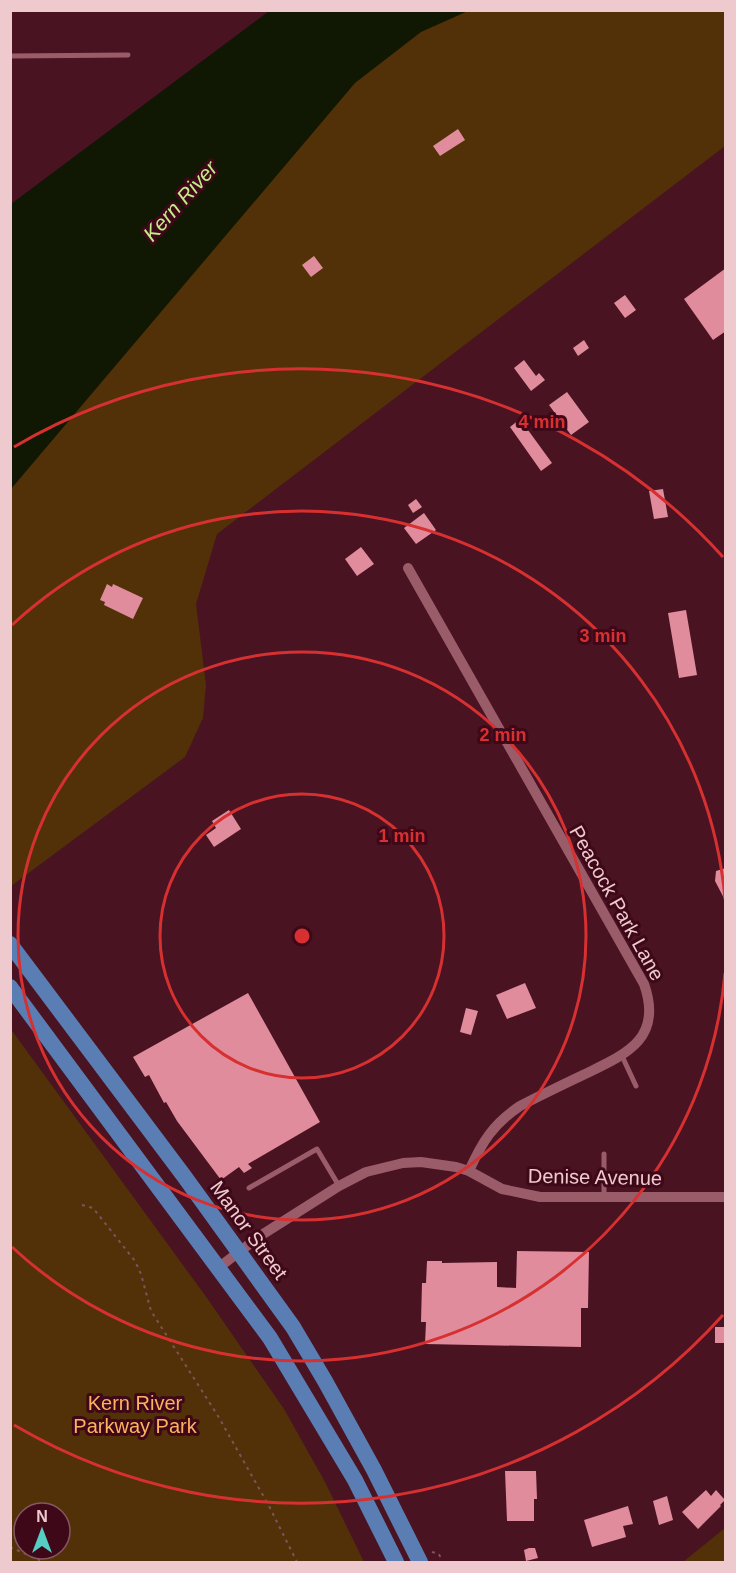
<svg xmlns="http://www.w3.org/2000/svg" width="736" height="1573" font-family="Helvetica,sans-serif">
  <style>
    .green { fill: #523108; fill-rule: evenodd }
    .water { fill: #101803 }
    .building { fill: #e08c9c }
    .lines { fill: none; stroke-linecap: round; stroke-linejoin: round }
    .path { stroke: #81515d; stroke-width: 2; stroke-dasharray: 3 4.5; stroke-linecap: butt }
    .service { stroke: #9b5c69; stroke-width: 5 }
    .minor { stroke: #9b5c69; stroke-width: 10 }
    .primary { stroke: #5a7eb4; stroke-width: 16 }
    .ring { fill: none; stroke: #d73030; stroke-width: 3 }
    .labels { text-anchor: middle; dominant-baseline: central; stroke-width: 6; stroke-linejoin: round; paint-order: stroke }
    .street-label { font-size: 20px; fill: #eecacf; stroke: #3e0819 }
    .park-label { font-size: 20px; fill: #fdb25d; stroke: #3e0819 }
    .water-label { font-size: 21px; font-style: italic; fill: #c4ed8a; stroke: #3e0819 }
    .centre { fill: #d73030; stroke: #3e0819; stroke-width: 3 }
    .ring-label { font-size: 18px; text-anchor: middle; font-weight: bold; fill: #d73030; stroke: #3e0819; stroke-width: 6; stroke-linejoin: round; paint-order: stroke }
  </style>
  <rect width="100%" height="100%" fill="#491322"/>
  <path class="green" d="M271,11H725V146L217,534L196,604L206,685L203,718L185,757L11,886V284Z
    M10,1028L207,1298L284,1409L325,1482L364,1562H11ZM24,1513H60V1549H24Z
    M725,1528V1562H683Z"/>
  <path class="water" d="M269,11H468L421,32L355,83L11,489V204Z"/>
  <path class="building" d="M458,129L465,140L440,156L433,146Z
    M314,256L323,268L311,277L302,265Z
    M726,268V331L713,340L684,299Z
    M625,295L636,310L625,318L614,303Z
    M584,340L589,348L578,356L573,348Z
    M524,360L536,376L539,373L545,380L531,391L514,368Z
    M567,392L589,422L571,435L549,405Z
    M520,419L552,463L541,471L510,427Z
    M663,489L668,517L654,519L649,491Z
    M416,499L422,507L413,513L408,505Z
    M424,513L436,530L416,544L404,528Z
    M361,547L374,564L357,576L345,559Z
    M107,584L112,587L113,584L143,598L133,619L104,605L105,602L100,600Z
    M686,610L697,675L679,678L668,613Z
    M229,810L241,829L214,847L206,835L216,828L212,821Z
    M726,868V902L715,881L716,871Z
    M525,983L536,1008L507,1019L496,995Z
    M248,993L320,1122L248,1164L252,1168L244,1173L239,1167L221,1180L177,1121L166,1102L164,1103L149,1075L145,1077L133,1057Z
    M466,1008L478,1011L471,1035L460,1032Z
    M517,1251L589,1252L588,1308H581V1347L425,1344L426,1322H421L422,1283H426L427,1261H442V1263L497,1262V1287L516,1288Z
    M715,1327H726V1343H715Z
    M505,1471H536L537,1499H534V1521H507Z
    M706,1490L711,1496L716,1490L725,1500L720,1505L721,1506L698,1529L682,1512Z
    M667,1496L673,1520L659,1525L653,1501Z
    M628,1506L633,1524L623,1526L626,1537L592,1547L584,1520Z
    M529,1548H535L538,1558L526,1561L524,1550Z"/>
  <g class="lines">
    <path class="path" d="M82,1205L93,1208L135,1261L141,1274L151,1311L218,1416L269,1506L297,1562
      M10,1547L44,1562
      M432,1552L439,1554L442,1562"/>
    <path class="service" d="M10,56L128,55
      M622,1056L636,1086
      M604,1154V1197
      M249,1188L317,1149L339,1186"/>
    <path class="minor" d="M408,568L644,984C664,1040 624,1055 583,1075C562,1085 541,1095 520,1106C493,1124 482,1142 469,1171
      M218,1268L260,1236L339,1186L366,1172L403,1163L421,1162L456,1167L469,1171L502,1189L540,1197H726"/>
    <path class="primary" d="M10,944L184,1176L293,1327L325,1381L374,1470L420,1562
      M10,987L270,1338L355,1480L396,1562"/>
  </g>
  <g class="ring">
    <circle cx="302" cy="936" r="142"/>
    <circle cx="302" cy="936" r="284"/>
    <path d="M725 973A425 425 0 0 1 12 1247M12 625A425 425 0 0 1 725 899"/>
    <path d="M723 1315A567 567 0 0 1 14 1425M14 447A567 567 0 0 1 723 557"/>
  </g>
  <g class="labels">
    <g class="street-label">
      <text transform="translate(617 903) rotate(61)">Peacock Park Lane</text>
      <text transform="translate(595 1177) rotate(1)">Denise Avenue</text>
      <text transform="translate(249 1230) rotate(54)">Manor Street</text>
    </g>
    <g class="park-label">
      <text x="135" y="1403">Kern River<tspan x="135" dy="23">Parkway Park</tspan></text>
    </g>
    <g class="water-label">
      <text transform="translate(180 201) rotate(-48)">Kern River</text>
    </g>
  </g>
  <circle cx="302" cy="936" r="9" class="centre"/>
  <g class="ring-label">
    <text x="542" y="428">4 min</text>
    <text x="603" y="642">3 min</text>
    <text x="503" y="741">2 min</text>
    <text x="402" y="842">1 min</text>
  </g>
  <rect width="736" height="1573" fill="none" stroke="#eecacf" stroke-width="24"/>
  <g transform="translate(42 1531)"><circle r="28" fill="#3e0819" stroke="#845662" stroke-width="1.5"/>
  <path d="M0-4.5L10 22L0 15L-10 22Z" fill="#56cec3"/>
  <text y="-9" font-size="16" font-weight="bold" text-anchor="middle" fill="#eecacf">N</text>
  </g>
</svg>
